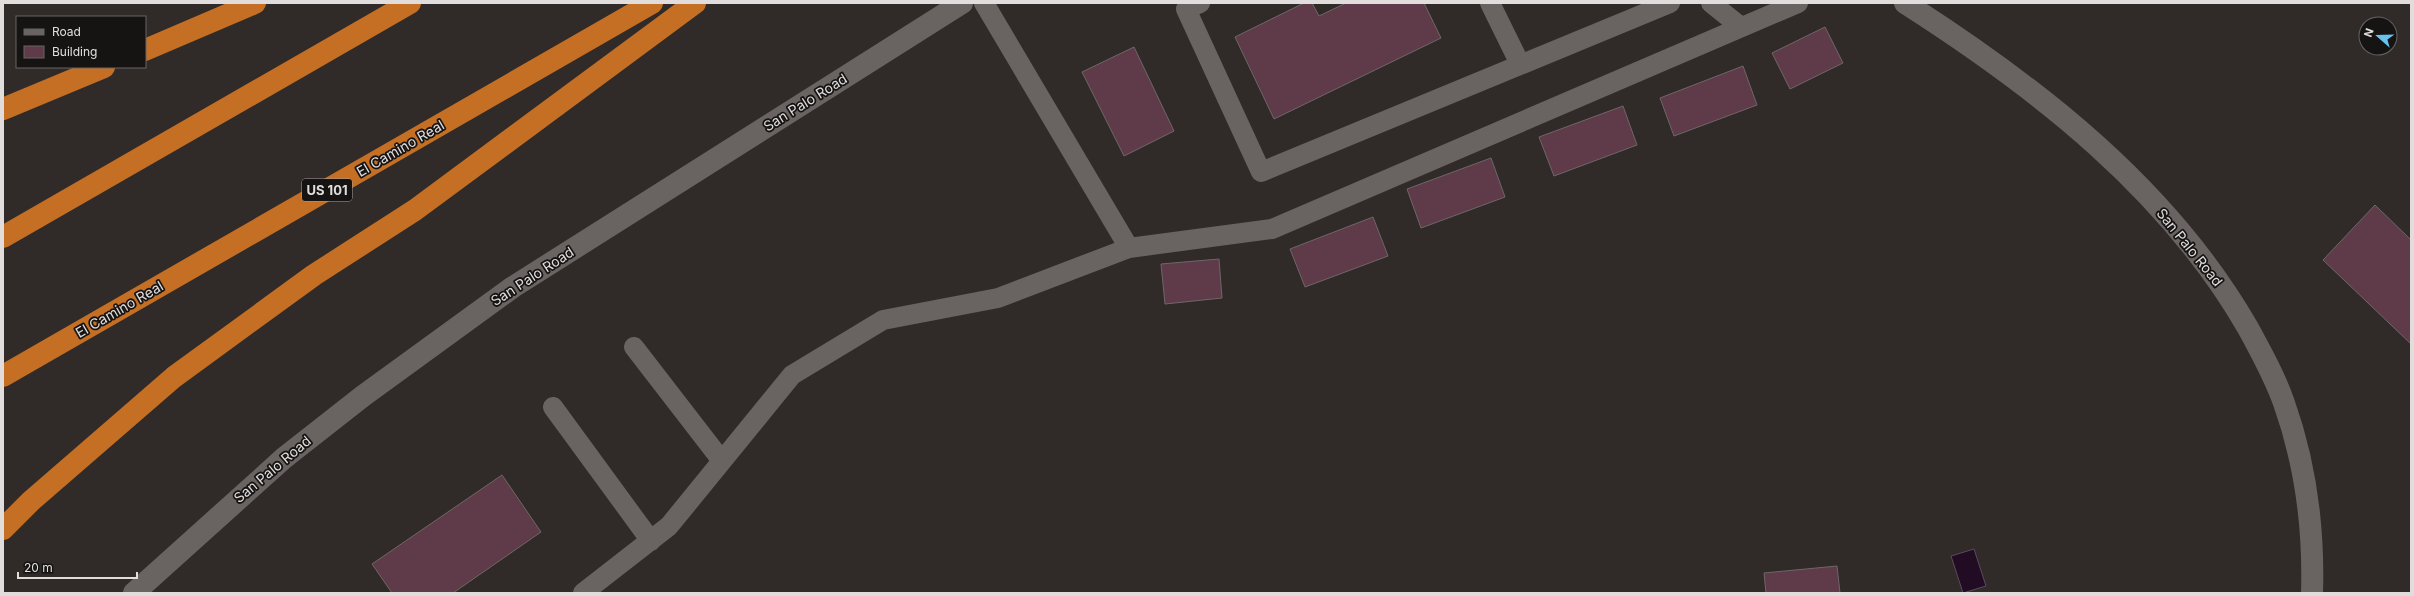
<svg xmlns="http://www.w3.org/2000/svg" width="2414" height="596" font-family="Inter,sans-serif">
  <style>
    .water { fill: #220c24; stroke: #5b4b5c }
    .building { fill: #5f3a48; stroke: #6e6769 }
    .lines { fill: none; stroke-linecap: round; stroke-linejoin: round }
    .service { stroke: #696362; stroke-width: 20 }
    .minor { stroke: #696362; stroke-width: 22 }
    .motorway { stroke: #c46f23; stroke-width: 22 }
    .labels { text-anchor: middle; dominant-baseline: central; stroke-width: 3.5; stroke-linejoin: round; paint-order: stroke }
    .shield { fill: #161313; stroke: #a4a0a0; stroke-width: 1 }
    .shield-label { font-size: 13px; font-weight: bold; fill: #e1dddd }
    .street-label { font-size: 14px; fill: #e1dddd; stroke: #161313 }
  </style>
  <rect width="100%" height="100%" fill="#302a29"/>
  <path class="water" d="M1974,549L1986,586L1963,593L1951,556Z"/>
  <path class="building" d="M1304,3H1312L1319,16L1346,3H1424L1441,38L1274,119L1235,37Z
    M1825,27L1843,63L1790,89L1772,53Z
    M1134,47L1174,131L1124,156L1082,72Z
    M1743,66L1757,105L1674,136L1660,98Z
    M1623,106L1637,145L1554,176L1539,137Z
    M1491,158L1505,197L1421,228L1407,189Z
    M2375,205L2411,240V344L2323,260Z
    M1373,217L1388,256L1305,287L1290,249Z
    M1219,259L1222,298L1165,304L1161,264Z
    M502,475L541,532L453,593H392L372,564Z
    M1837,566L1840,593H1766L1764,573Z"/>
  <g class="lines">
    <path class="service" d="M984,3L1129,248L1272,229L1798,3
      M1200,3L1186,9L1261,172L1670,3
      M1490,3L1520,64
      M1711,3L1741,27
      M634,347L722,461
      M553,407L651,541
      M583,593L669,526L792,375L883,320L998,298L1129,248"/>
    <path class="minor" d="M1905,3C2038,88 2168,189 2248,328C2261,352 2275,377 2284,403C2306,465 2314,528 2312,593
      M134,593L284,458L363,396L513,287L962,3"/>
    <path class="motorway" d="M145,50L255,3
      M3,109L104,67
      M3,237L410,3
      M3,376L652,3
      M3,529L31,501L174,377L314,275L415,210L695,3"/>
  </g>
  <g class="labels">
    <rect class="shield" x="302" y="179" width="50" height="22" rx="3"/>
    <g class="shield-label">
      <text x="327" y="190">US 101</text>
    </g>
    <g class="street-label">
      <text transform="translate(805 102) rotate(-32)">San Palo Road</text>
      <text transform="translate(400 148) rotate(-30)">El Camino Real</text>
      <text transform="translate(2190 247) rotate(51)">San Palo Road</text>
      <text transform="translate(532 276) rotate(-33)">San Palo Road</text>
      <text transform="translate(119 309) rotate(-30)">El Camino Real</text>
      <text transform="translate(272 469) rotate(-40)">San Palo Road</text>
    </g>
  </g>
  <rect width="2414" height="596" fill="none" stroke="#e1dddd" stroke-width="8"/>
  <rect x="16" y="16" width="130" height="52" fill="#161313" stroke="#676464"/>
  <rect x="24" y="29" width="20" height="6" fill="#696362" stroke="#676464"/>
  <text x="52" y="36" font-size="12" fill="#e1dddd">Road</text>
  <rect x="24" y="46" width="20" height="12" fill="#5f3a48" stroke="#676464"/>
  <text x="52" y="56" font-size="12" fill="#e1dddd">Building</text>
  <g transform="translate(2378 36) rotate(290)"><circle r="19" fill="#161313" stroke="#676464"/>
  <path d="M0-3L7 15L0 10L-7 15Z" fill="#69c3f1"/>
  <text y="-6" font-size="11" font-weight="bold" text-anchor="middle" fill="#e1dddd">N</text>
  </g>
  <path d="M18 572v6h119v-6" fill="none" stroke="#e1dddd" stroke-width="2"/>
  <text x="24" y="572" font-size="12" fill="#e1dddd" stroke="#161313" stroke-width="3" paint-order="stroke">20 m</text>
</svg>
